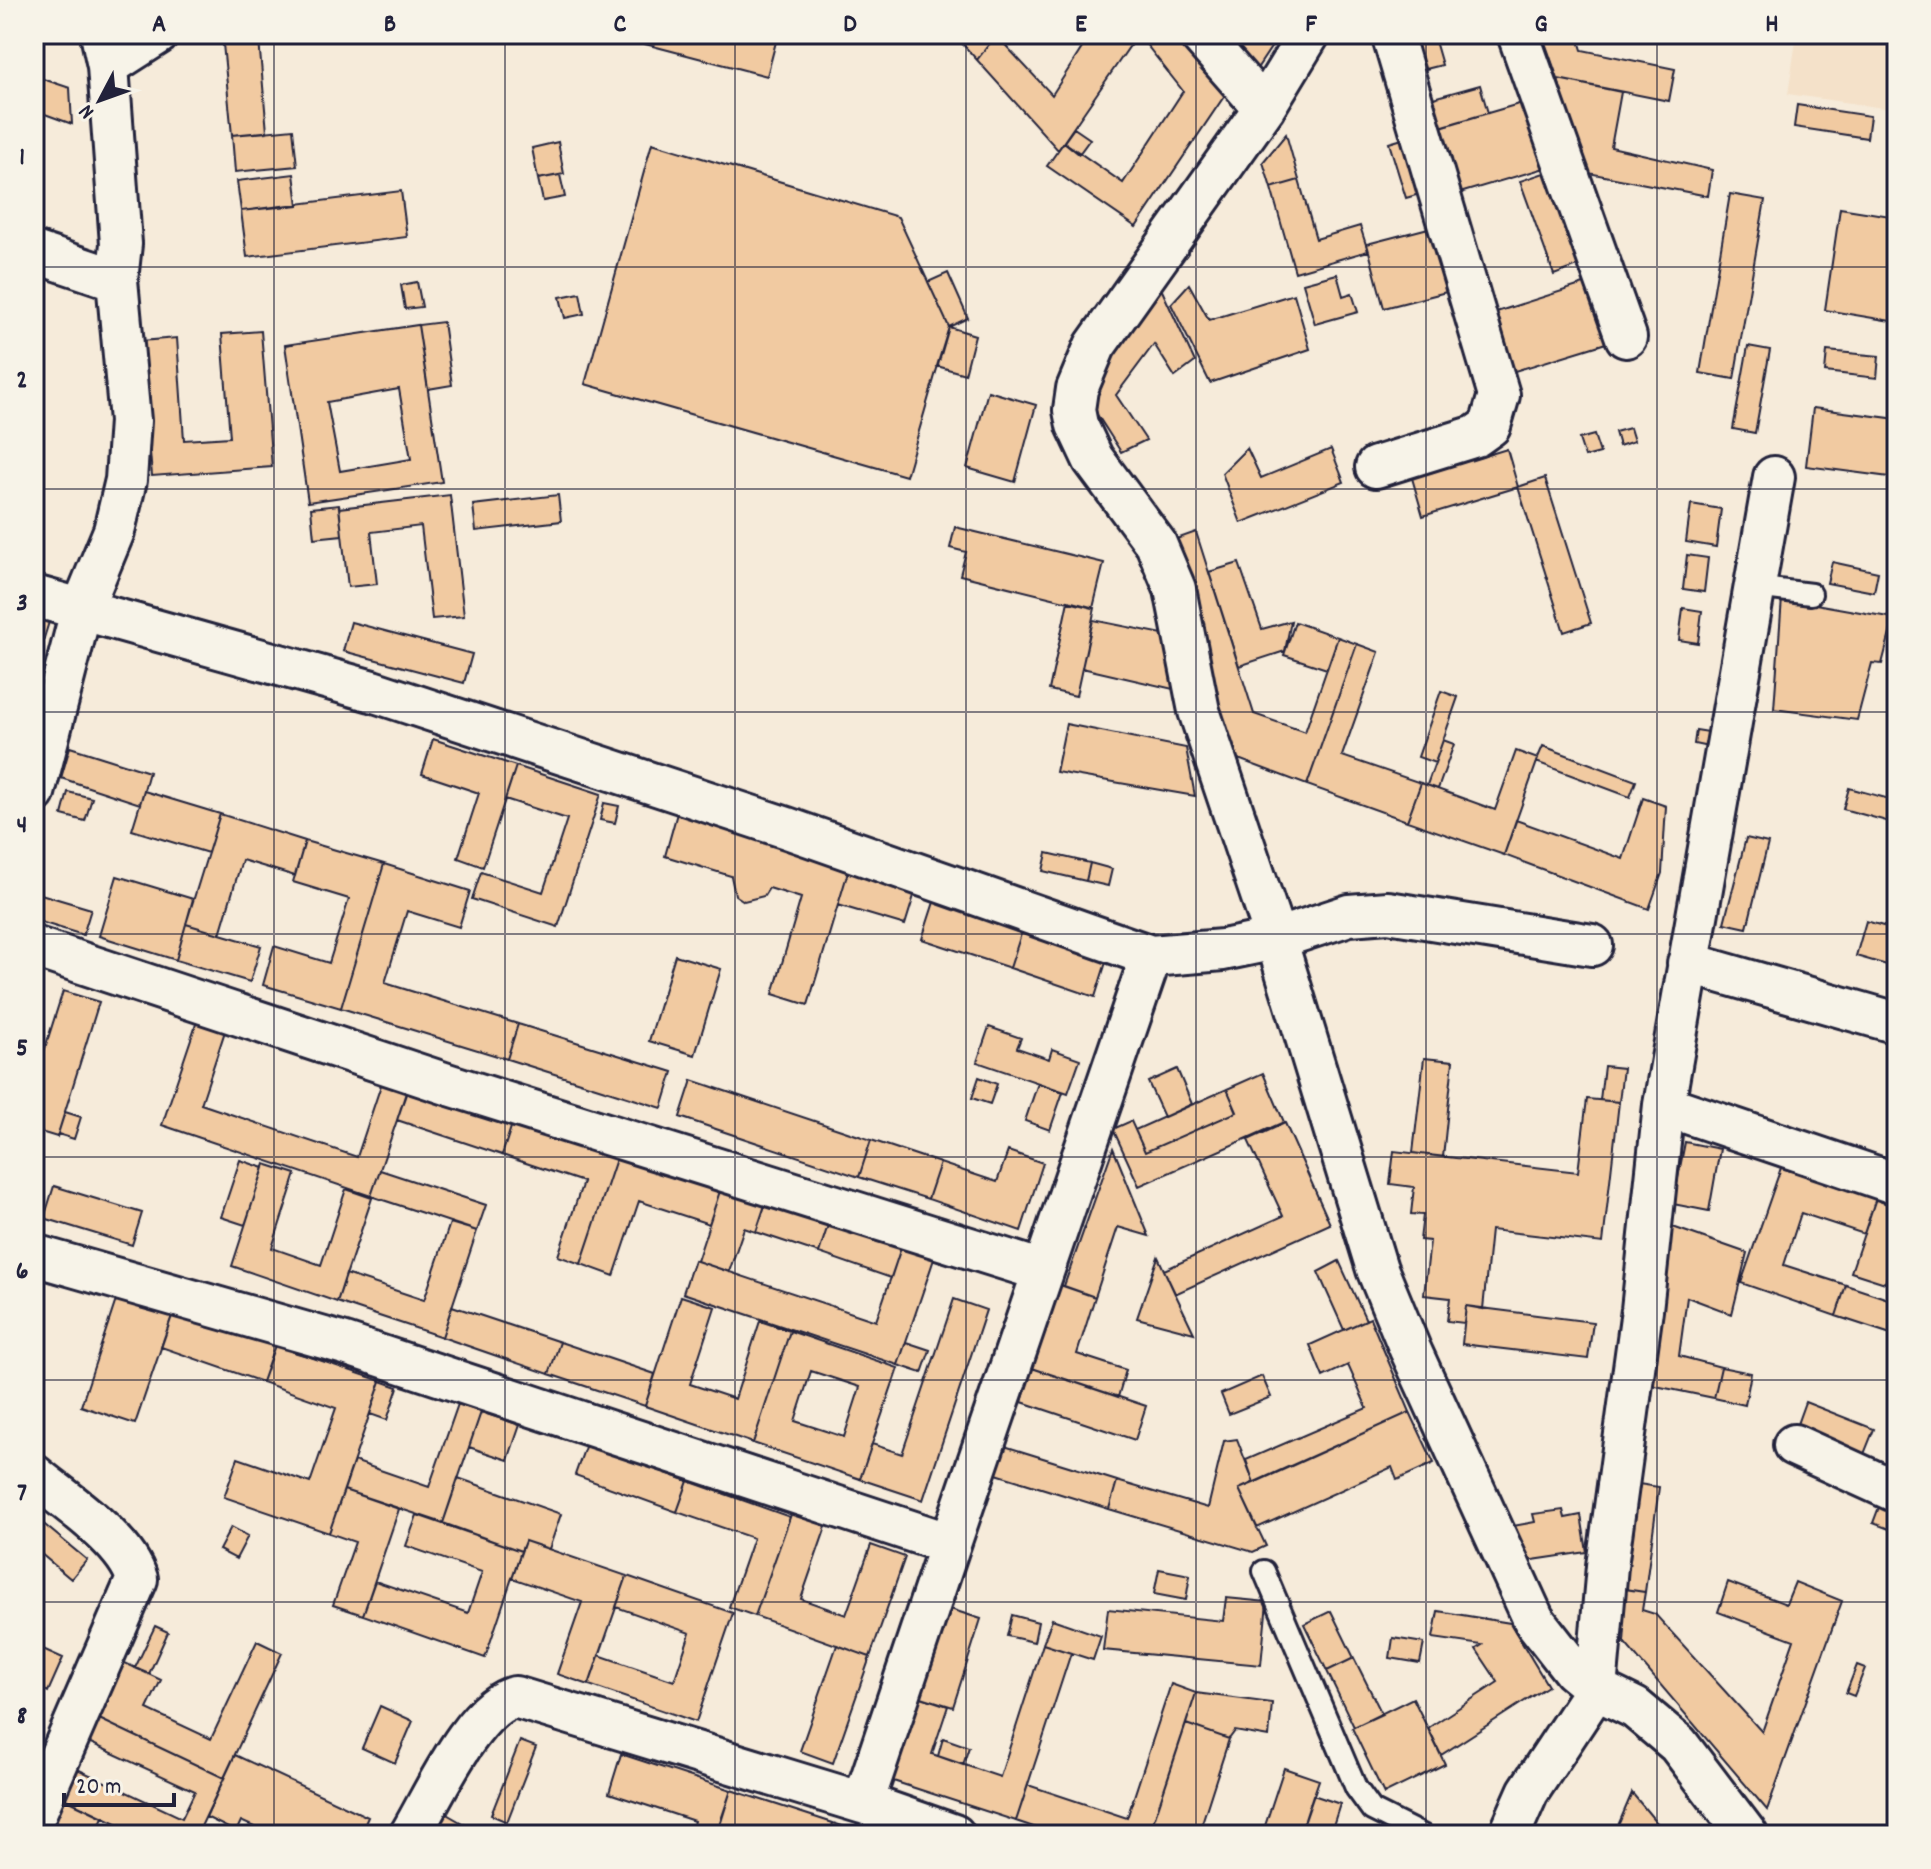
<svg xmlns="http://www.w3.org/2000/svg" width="1931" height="1869" font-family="Dekko,sans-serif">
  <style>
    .built { fill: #f4e1c9 }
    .building { fill: #f1caa1; stroke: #22223b; stroke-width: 2; fill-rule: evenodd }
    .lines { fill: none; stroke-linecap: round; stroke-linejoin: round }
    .service-casing { stroke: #22223b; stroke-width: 26 }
    .minor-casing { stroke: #22223b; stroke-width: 46 }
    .service { stroke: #f7f3e8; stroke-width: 20 }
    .minor { stroke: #f7f3e8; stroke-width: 40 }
    .grid { fill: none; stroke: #22223b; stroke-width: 2; stroke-opacity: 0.55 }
    .neatline { fill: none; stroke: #22223b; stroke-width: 3 }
    .grid-label { font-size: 26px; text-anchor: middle; font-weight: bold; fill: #22223b }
  </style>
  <rect width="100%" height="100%" fill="#f6ebda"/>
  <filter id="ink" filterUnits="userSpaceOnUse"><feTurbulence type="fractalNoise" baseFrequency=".0125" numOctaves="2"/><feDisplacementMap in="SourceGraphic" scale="16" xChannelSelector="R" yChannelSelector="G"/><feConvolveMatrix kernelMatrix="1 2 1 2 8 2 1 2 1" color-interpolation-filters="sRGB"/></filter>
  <g filter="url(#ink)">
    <path class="built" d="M1797,34H1897V110L1788,94Z"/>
    <path class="building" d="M607,34H778L767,76Z
      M962,34H997L977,60L958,39Z
      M1091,34H1138L1058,150L977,60L996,35L1052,95Z
      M1138,34H1176L1227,92L1136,227L1047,166L1064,142L1123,183L1183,91Z
      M1221,34H1280L1254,73Z
      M1406,34H1433L1442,65L1418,71Z
      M1542,34H1577L1582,50L1675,69L1669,101L1558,79Z
      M259,40L267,132L232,135L223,44Z
      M34,76L70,88L72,124L34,110Z
      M1558,79L1621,92L1611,147L1712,170L1708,196L1583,172Z
      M1480,85L1488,113L1434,129L1426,100Z
      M1529,101L1548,167L1453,195L1433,129Z
      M1797,105L1870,116L1867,138L1794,127Z
      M1074,128L1090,139L1079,154L1064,142Z
      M293,129L297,166L235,172L232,135Z
      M1286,134L1299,180L1271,188L1263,162Z
      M1416,135L1433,190L1406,198L1389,143Z
      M558,142L564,174L538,179L532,148Z
      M652,143L898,217L949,327L906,476L585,384Z
      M1547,172L1581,265L1554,275L1520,181Z
      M294,174L298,205L241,211L237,181Z
      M560,175L565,197L543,201L538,179Z
      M1299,180L1316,239L1360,226L1368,251L1295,272L1271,188Z
      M401,191L407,237L247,257L241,211Z
      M1730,194L1765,200L1734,379L1700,373Z
      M1840,208L1897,217V322L1825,310Z
      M1440,225L1458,289L1384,308L1367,244Z
      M948,273L968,318L949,327L928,282Z
      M1337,274L1343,296L1352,293L1358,312L1315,324L1303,283Z
      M417,282L422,307L405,309L401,285Z
      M1587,283L1606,343L1505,374L1487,315Z
      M1159,284L1195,362L1175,377L1154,344L1116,395L1146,440L1121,452L1084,394Z
      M1189,284L1209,320L1294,294L1310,349L1210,383L1171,304Z
      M580,293L584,314L565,318L560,297Z
      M443,322L452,385L428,389L418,325Z
      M418,325L442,482L308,502L285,345ZM399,389L411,459L340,471L327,402Z
      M949,327L975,335L965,374L937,366Z
      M261,331L272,467L152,476L141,341L177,338L184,440L230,437L222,334Z
      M1748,346L1770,350L1755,433L1733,429Z
      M1827,351L1879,356L1877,378L1825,372Z
      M988,391L1036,405L1015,482L967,468Z
      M1813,408L1897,419V478L1806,466Z
      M1630,428L1634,441L1619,446L1615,432Z
      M1594,435L1600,453L1585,457L1579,439Z
      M1247,448L1261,478L1331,449L1344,482L1241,523L1222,473Z
      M1507,449L1518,487L1423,516L1412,478Z
      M1545,478L1591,623L1564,632L1518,487Z
      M450,495L464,616L432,619L421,526L371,532L377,584L348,587L339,508Z
      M558,495L561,521L476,531L473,505Z
      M1691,504L1721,509L1716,547L1686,542Z
      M339,505L342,535L314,538L311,508Z
      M955,527L1104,563L1093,608L960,575L966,552L950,548Z
      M1196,532L1254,714L1305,732L1338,637L1357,644L1307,785L1233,757L1165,543Z
      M1687,555L1708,558L1704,592L1683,589Z
      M1832,562L1878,572L1874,592L1827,583Z
      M1239,563L1262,629L1291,621L1285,651L1239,666L1209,572Z
      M1782,598L1894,618L1882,664L1872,663L1857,720L1774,709Z
      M1068,601L1095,608L1076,696L1049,690Z
      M1683,608L1702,611L1698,643L1679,640Z
      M34,617L49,622L34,670Z
      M1093,620L1163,634L1173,689L1082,668Z
      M351,622L472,654L464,683L343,651Z
      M1295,622L1338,637L1327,669L1284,655Z
      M1357,644L1379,652L1342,756L1421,783L1407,821L1307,785Z
      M1441,691L1458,697L1435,763L1418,757Z
      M1066,724L1186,748L1195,796L1056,772Z
      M1696,730L1715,733L1713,748L1694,744Z
      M433,739L516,766L483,867L458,858L479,793L422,774Z
      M1443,740L1454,744L1438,789L1427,785Z
      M1543,746L1636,781L1630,797L1536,762Z
      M70,747L149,772L140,804L61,778Z
      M1516,751L1538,759L1504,855L1407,821L1421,783L1495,810Z
      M516,766L601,794L558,927L472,899L481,872L543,892L567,819L505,799Z
      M1849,788L1897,801V824L1843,809Z
      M144,791L220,814L208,853L132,830Z
      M68,792L92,798L85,821L62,815Z
      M1643,798L1666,806L1662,873L1649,909L1504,855L1516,820L1623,859Z
      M604,803L619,806L615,823L600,820Z
      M677,813L850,865L808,1005L773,994L801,898L769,888L764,896L744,901L735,895L731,876L665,856Z
      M220,814L305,841L295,876L242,860L220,934L186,924Z
      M1746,838L1768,843L1747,928L1724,923Z
      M305,841L384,864L341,1008L263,985L274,946L329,963L349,899L293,882Z
      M1047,853L1090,863L1086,881L1043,871Z
      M1090,863L1112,869L1108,886L1086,881Z
      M384,864L470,891L459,927L407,911L385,983L518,1024L507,1059L341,1008Z
      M850,865L917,886L905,925L838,905Z
      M117,876L193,899L176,960L99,936Z
      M34,892L91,909L83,935L34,920Z
      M934,902L1022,931L1010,968L922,939Z
      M1866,921L1897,930V968L1856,956Z
      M186,924L261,946L250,982L176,960Z
      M1022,931L1107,959L1095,997L1010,968Z
      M675,955L721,969L695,1055L649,1041Z
      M63,991L99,1002L57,1137L34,1130V1068L38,1070Z
      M197,1021L225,1031L201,1104L357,1157L383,1079L408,1088L371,1196L162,1125Z
      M518,1024L673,1072L662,1108L507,1059Z
      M989,1027L1021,1038L1017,1048L1049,1059L1052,1049L1080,1059L1068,1093L977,1062Z
      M1424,1058L1453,1061L1443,1157L1413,1153Z
      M1604,1066L1623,1068L1619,1102L1600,1100Z
      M1177,1069L1192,1104L1164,1117L1148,1082Z
      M1263,1073L1284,1122L1139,1186L1113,1129L1131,1121L1145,1152L1237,1112L1227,1089Z
      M979,1077L997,1084L990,1104L972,1098Z
      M692,1080L871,1140L859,1177L680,1117Z
      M409,1083L514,1118L502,1155L397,1120Z
      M1038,1083L1063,1092L1050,1130L1025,1121Z
      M1227,1089L1237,1112L1145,1152L1135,1130Z
      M1587,1099L1619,1102L1603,1243L1491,1230L1483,1309L1466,1306L1464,1323L1447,1321L1450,1298L1424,1295L1430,1241L1420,1240L1423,1215L1411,1214L1414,1187L1390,1184L1394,1151L1578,1172Z
      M65,1112L81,1117L74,1139L58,1134Z
      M514,1118L618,1153L581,1264L558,1256L583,1182L502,1155Z
      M1285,1123L1330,1224L1175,1294L1164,1270L1283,1216L1248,1140Z
      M871,1140L940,1163L928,1199L859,1177Z
      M1685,1142L1720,1149L1709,1211L1673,1204Z
      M1113,1148L1149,1236L1118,1227L1095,1297L1064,1286Z
      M1008,1151L1043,1163L1021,1231L928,1199L940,1163L997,1182Z
      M618,1153L721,1188L709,1224L639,1201L614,1276L581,1264Z
      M240,1160L264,1168L245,1225L221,1217Z
      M1783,1162L1878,1192L1864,1234L1801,1213L1784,1265L1846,1285L1836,1316L1741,1283Z
      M265,1164L296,1174L272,1248L321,1265L346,1189L372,1198L337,1302L232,1266Z
      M380,1170L486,1205L477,1231L371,1196Z
      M54,1186L142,1213L132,1245L44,1218Z
      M721,1188L766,1203L756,1232L744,1228L729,1272L697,1261Z
      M1878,1192L1897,1198V1246L1885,1283L1851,1272Z
      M765,1205L828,1225L819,1253L756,1232Z
      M829,1222L901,1247L891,1278L819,1253Z
      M450,1223L477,1231L442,1337L337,1302L346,1274L424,1300Z
      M1667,1225L1747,1253L1732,1314L1687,1297L1679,1356L1721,1367L1714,1398L1641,1383Z
      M902,1245L935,1256L898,1365L683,1293L694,1260L876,1321Z
      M1158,1257L1164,1270L1194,1333L1137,1318Z
      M1339,1261L1366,1320L1344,1330L1318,1272Z
      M1057,1284L1095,1297L1077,1354L1126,1370L1118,1397L1032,1368Z
      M1846,1285L1897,1302V1336L1836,1316Z
      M119,1291L174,1310L135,1424L81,1406Z
      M681,1296L715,1307L690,1384L735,1399L760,1321L790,1331L753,1443L645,1406Z
      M954,1299L986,1310L923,1500L860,1479L872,1444L902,1454Z
      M452,1306L560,1342L549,1374L442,1337Z
      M1466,1306L1593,1322L1588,1359L1462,1344Z
      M174,1310L275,1345L262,1382L161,1347Z
      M1370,1318L1410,1412L1254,1483L1246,1460L1367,1408L1348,1365L1323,1377L1310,1345Z
      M790,1331L898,1368L860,1479L753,1443ZM811,1371L860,1387L844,1437L795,1421Z
      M560,1342L655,1374L645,1406L549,1374Z
      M906,1342L930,1350L922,1373L898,1365Z
      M275,1345L381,1381L329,1533L224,1497L238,1458L310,1483L336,1408L262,1382Z
      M1721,1367L1751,1373L1745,1405L1714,1398Z
      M1032,1368L1146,1406L1135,1440L1022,1402Z
      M1262,1376L1271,1397L1229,1414L1221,1394Z
      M381,1381L398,1387L387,1420L370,1414Z
      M1805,1402L1874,1429L1864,1454L1796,1427Z
      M458,1404L481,1412L443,1523L344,1490L354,1461L429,1487Z
      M481,1412L520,1425L508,1460L469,1447Z
      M1410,1412L1434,1463L1397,1480L1392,1467L1257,1528L1239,1489Z
      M1897,1428V1473L1885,1469Z
      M1237,1439L1254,1483L1239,1489L1266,1546L1253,1552L1109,1509L1117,1481L1208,1508L1224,1441Z
      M586,1444L688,1481L677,1512L575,1475Z
      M1001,1445L1117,1481L1109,1509L993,1473Z
      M458,1478L561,1514L549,1549L525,1541L521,1551L443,1523Z
      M688,1481L790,1517L755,1616L729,1607L753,1538L677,1512Z
      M1625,1482L1659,1487L1645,1592L1611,1587Z
      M344,1490L399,1509L363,1615L333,1605L355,1542L329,1533Z
      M794,1506L829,1518L801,1599L846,1615L871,1545L905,1557L870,1657L755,1616Z
      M1879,1507L1895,1514L1889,1529L1873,1523Z
      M1563,1510L1565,1518L1581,1515L1587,1552L1519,1562L1513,1526L1535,1522L1533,1514Z
      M417,1515L521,1551L485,1658L363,1615L375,1581L468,1613L482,1572L406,1546Z
      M34,1516L87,1560L71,1579L34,1548Z
      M231,1527L248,1536L236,1559L219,1550Z
      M525,1541L627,1576L589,1685L557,1674L582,1602L512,1578Z
      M1159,1569L1190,1575L1186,1600L1154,1594Z
      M627,1576L733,1613L696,1722L589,1685L599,1655L674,1681L690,1633L616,1607Z
      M1728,1582L1786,1604L1795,1582L1842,1601L1767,1810L1624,1642L1625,1629L1608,1626L1611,1587L1645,1592L1642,1610L1655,1614L1762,1732L1794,1640L1718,1612Z
      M1226,1598L1267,1602L1261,1665L1103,1650L1108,1609L1223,1621Z
      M941,1606L981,1619L953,1707L912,1694Z
      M1331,1611L1354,1658L1327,1671L1304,1624Z
      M1438,1611L1510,1623L1548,1686L1441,1755L1428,1728L1498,1682L1476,1649L1482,1645L1433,1638Z
      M1012,1615L1038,1622L1034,1642L1007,1636Z
      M1052,1619L1101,1636L1093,1660L1043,1644Z
      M155,1626L168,1632L149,1674L135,1668Z
      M1393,1638L1424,1643L1420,1663L1390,1658Z
      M257,1641L282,1653L224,1778L95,1717L121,1661L161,1680L147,1709L211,1739Z
      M1043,1644L1071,1653L1016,1821L884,1778L912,1694L948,1706L932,1754L1000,1777Z
      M34,1645L63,1658L48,1692L34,1685Z
      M837,1645L870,1657L833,1763L800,1751Z
      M1354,1658L1382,1714L1354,1727L1327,1671Z
      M1857,1665L1865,1668L1854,1696L1846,1693Z
      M1171,1684L1196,1693L1149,1835H1057L1016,1821L1028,1785L1127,1818Z
      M1196,1693L1272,1703L1269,1737L1235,1731L1229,1739L1186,1724Z
      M1413,1698L1445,1764L1384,1794L1352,1728Z
      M380,1706L413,1721L395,1763L362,1748Z
      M95,1717L224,1778L197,1835H142L57,1795L71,1766L182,1818L195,1791L84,1740Z
      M1186,1724L1229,1739L1201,1826L1227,1835H1149Z
      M943,1738L969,1747L963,1765L938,1756Z
      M520,1741L536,1747L507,1822L491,1815Z
      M621,1754L731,1790L717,1835H690L694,1821L609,1793Z
      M235,1755L368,1817L360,1835H339L324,1828L321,1835H272L241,1821L236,1832L206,1817Z
      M1284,1768L1319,1780L1300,1835H1262Z
      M731,1790L833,1823L830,1835H745L719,1826Z
      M1632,1793L1667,1835H1614Z
      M57,1795L103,1817L95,1835H39Z
      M1313,1795L1340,1804L1330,1835H1300Z
      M436,1808L483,1835H424Z
      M833,1823L870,1835H830Z"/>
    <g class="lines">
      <defs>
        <path id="service" d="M1755,587L1811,594
          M1264,1571L1356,1788L1372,1810L1422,1835"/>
        <path id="minor" d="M1199,34L1264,108
          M1309,34L1264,108L1095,346L1077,389L1074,410L1077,425L1093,459L1156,544L1175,589L1199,711L1276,939L1377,1269L1410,1349L1534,1620L1573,1670L1596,1689L1635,1708L1678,1744L1747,1835
          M1518,34L1626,337
          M108,66L158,34
          M34,252L117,280
          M1376,467L1476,436L1490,426L1499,395L1392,34
          M34,596L372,691L787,828L1151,956L950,1544L345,1344L34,1255
          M34,793L81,611L114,531L126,480L130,421L117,280L121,244L108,66L101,34
          M34,947L450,1085L1043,1271
          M1151,956L1223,950L1276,939L1349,915L1388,912L1592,945
          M1688,963L1897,1023
          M1664,1105L1897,1184
          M1794,1445L1897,1492
          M34,1475C65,1501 126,1540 137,1579L34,1817
          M950,1544L863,1803L954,1835
          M410,1835C432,1799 473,1705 515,1697L863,1803
          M1509,1835L1528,1792L1596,1689L1607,1566L1642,1310L1664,1105L1774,477"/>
      </defs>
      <use href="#service" class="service-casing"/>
      <use href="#minor" class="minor-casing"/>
      <use href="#service" class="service"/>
      <use href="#minor" class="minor"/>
    </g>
  </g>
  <path class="grid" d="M274,34V1835M505,34V1835M735,34V1835M966,34V1835M1196,34V1835M1426,34V1835M1657,34V1835M34,267H1897M34,489H1897M34,712H1897M34,934H1897M34,1157H1897M34,1380H1897M34,1602H1897"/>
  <rect width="1931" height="1869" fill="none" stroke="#f7f3e8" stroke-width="88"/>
  <g transform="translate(100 100) rotate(229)" stroke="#f7f3e8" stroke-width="6" paint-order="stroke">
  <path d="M0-6L14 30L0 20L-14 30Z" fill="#22223b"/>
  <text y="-12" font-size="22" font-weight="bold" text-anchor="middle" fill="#22223b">N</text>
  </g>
  <path d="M64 1793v12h110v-12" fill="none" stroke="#22223b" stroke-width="4"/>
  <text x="76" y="1793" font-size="24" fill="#22223b" stroke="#f7f3e8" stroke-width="6" paint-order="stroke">20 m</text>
  <rect x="44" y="44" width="1843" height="1781" class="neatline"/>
  <g class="grid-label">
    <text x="159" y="31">A</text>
    <text x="390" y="31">B</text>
    <text x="620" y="31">C</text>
    <text x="850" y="31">D</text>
    <text x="1081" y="31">E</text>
    <text x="1311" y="31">F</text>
    <text x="1541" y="31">G</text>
    <text x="1772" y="31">H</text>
    <text x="22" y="164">1</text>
    <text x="22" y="387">2</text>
    <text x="22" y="610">3</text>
    <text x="22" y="832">4</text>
    <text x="22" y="1055">5</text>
    <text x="22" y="1278">6</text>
    <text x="22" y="1500">7</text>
    <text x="22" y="1723">8</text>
  </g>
</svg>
